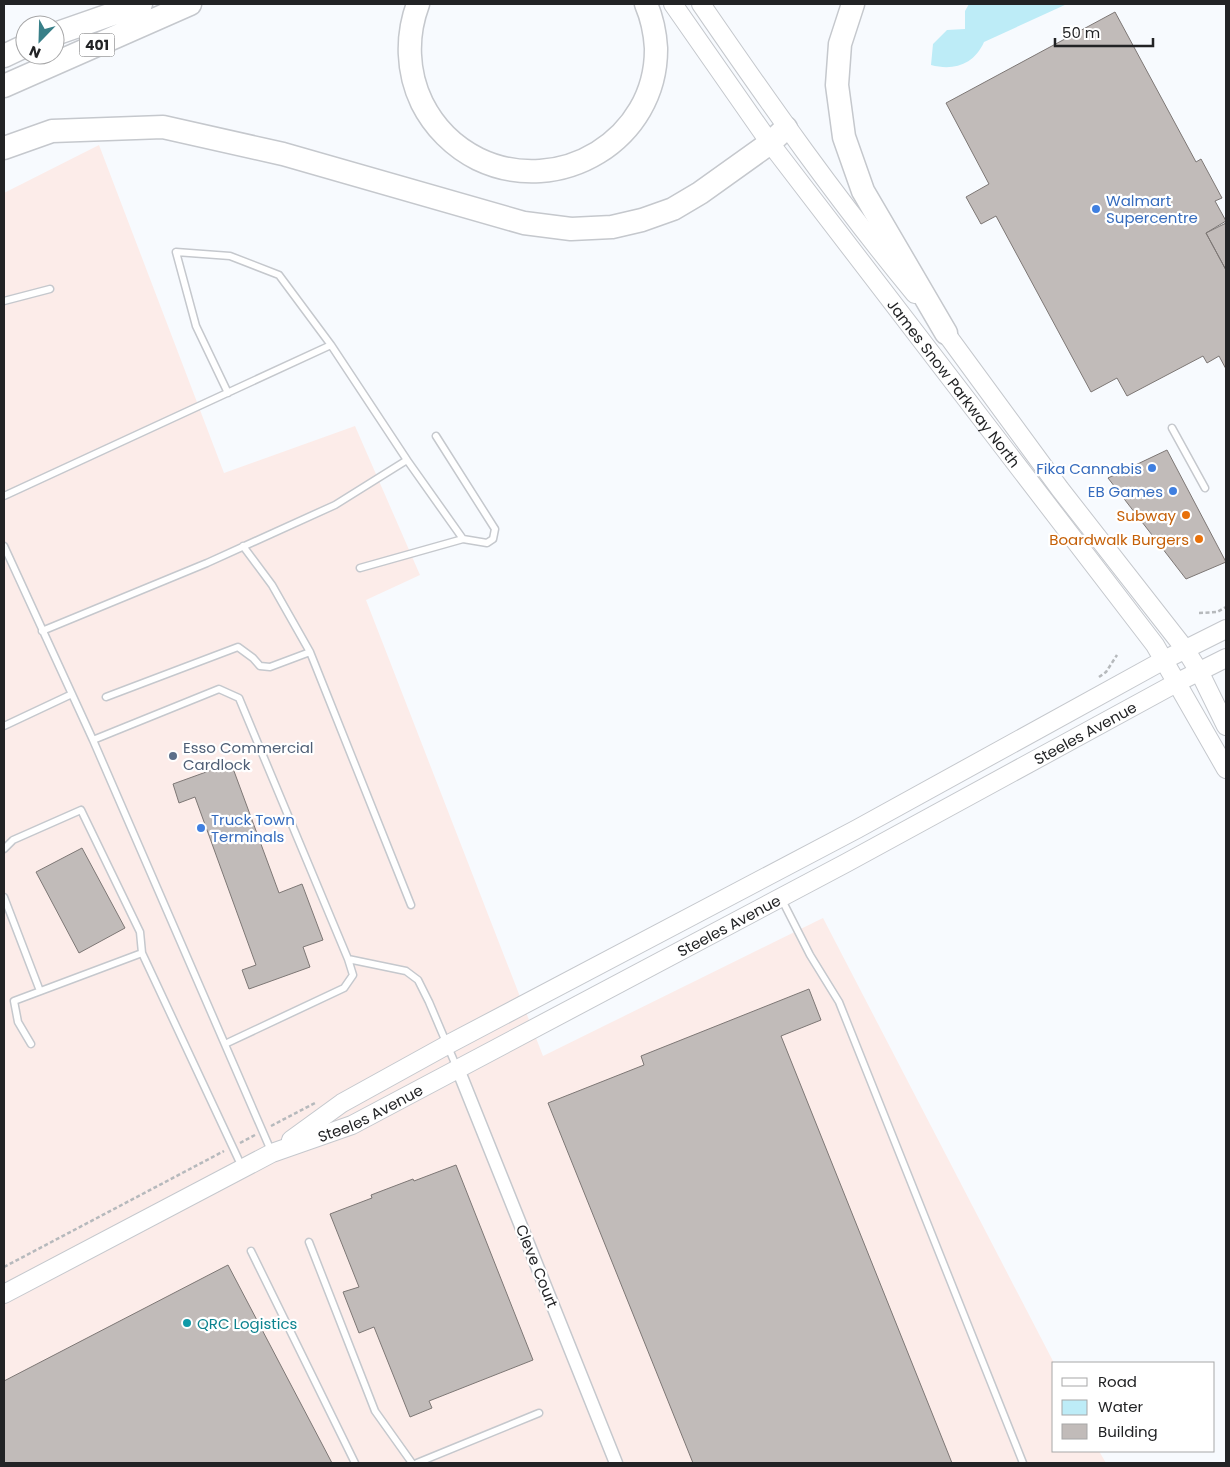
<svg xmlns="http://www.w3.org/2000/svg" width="1230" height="1467" font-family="Poppins,sans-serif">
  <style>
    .industrial { fill: #fcece9 }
    .water { fill: #bdecf7 }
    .building { fill: #c1bbb9; stroke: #7d7775 }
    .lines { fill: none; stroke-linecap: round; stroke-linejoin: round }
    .lane-casing { stroke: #c5c8cd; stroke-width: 9 }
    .street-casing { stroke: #c5c8cd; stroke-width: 15 }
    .secondary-casing { stroke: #c5c8cd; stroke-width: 20 }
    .highway-casing { stroke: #c5c8cd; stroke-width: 25 }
    .path { stroke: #b6b9bc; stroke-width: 2.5; stroke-dasharray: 4 2.5; stroke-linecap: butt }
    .lane { stroke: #fff; stroke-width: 6 }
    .street { stroke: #fff; stroke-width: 12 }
    .secondary { stroke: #fff; stroke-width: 18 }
    .highway { stroke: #fff; stroke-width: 22 }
    .shop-dot { fill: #3f7fe0; stroke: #fff; stroke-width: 2 }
    .food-dot { fill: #e8710a; stroke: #fff; stroke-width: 2 }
    .service-dot { fill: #5c6f8a; stroke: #fff; stroke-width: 2 }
    .culture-dot { fill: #0f9aa8; stroke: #fff; stroke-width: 2 }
    .labels { text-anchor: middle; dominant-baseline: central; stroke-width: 4.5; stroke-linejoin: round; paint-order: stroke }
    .shield { fill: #fff; stroke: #646566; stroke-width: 1 }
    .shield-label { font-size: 14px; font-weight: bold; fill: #222325 }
    .shop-label { font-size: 15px; fill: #366cbe; stroke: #fff; text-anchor: start }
    .street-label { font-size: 15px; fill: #222325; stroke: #fff }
    .food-label { font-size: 15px; fill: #c56008; stroke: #fff; text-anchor: end }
    .service-label { font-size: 15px; fill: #4e5e75; stroke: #fff; text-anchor: start }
    .culture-label { font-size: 15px; fill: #0d838f; stroke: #fff; text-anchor: start }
  </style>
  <rect width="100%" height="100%" fill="#f7fafe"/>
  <path class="industrial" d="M99,145L224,473L355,426L420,575L366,600L543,1056L823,918L1054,1363V1451H1099L1106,1463H4V193Z"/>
  <path class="water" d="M969,4H1067L984,42C974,65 953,71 931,65L933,44L947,30L965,29V11Z"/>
  <path class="building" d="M1115,12L1196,162L1201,159L1222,198L1215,201L1226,221L1206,233L1226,270V369L1219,356L1207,363L1203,356L1127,396L1117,378L1091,392L996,216L981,224L966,197L989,184L946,103Z
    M1226,223V270L1206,233Z
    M1167,450L1226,562L1186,579L1108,478Z
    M231,763L279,893L302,884L323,940L303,947L310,967L249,989L242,970L256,965L195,797L179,803L173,784Z
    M82,848L125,928L79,953L36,872Z
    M809,989L821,1020L781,1036L952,1463H693L548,1103L644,1065L641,1056Z
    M456,1165L533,1360L429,1401L432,1408L410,1417L374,1327L359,1333L343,1292L359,1287L330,1214L372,1198L371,1195L413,1179L414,1181Z
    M228,1265L332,1463H4V1381Z"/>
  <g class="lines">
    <defs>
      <path id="lane" d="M4,301L50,289
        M228,393L196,326L176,252L230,256L279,275L331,345L407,460
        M1172,428L1205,488
        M436,436L495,529L493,539L487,543L463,539
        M4,496L331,345
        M4,546L93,740
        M243,546L272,585L310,652L411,905
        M42,631L207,563L335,505L407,460L463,539L360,568
        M106,697L238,647L253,658L260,666L270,667L310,652
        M4,726L72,694
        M4,849L13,840L81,810L140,932L142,953
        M4,897L40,991
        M781,898L810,955L839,1002L1023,1463
        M348,959L406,971L418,980L429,1002L457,1068
        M31,1044L18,1022L14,1001L142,953L242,1167
        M225,1044L344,988L353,975L348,959L239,698L219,689L93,740L272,1153
        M309,1242L375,1411L412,1463
        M251,1251L355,1463
        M417,1463L539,1413"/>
      <path id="street" d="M458,1069L616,1463"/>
      <g id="secondary">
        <path id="s1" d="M673,4L770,143L1155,645L1226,769"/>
        <path d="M701,4C769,103 838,201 915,294"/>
        <path d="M939,324L1060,489L1185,649L1200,673L1226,726"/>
        <path d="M291,1140L342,1103L447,1045L857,829L1164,660L1226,629"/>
        <path id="s2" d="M4,1294L272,1153L352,1125L846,863L1178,682L1226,658"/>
      </g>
      <path id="highway" d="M418,4C406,36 407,72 422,103C434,127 454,147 478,159C559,198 657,140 656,48C655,32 652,18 646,4
        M853,4L840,44L837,85L844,137L863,191L946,333
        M55,34L141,4
        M4,56L25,46
        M4,86L190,4
        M4,148L52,131L163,127L283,154L524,223L571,229L612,227L642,220L673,209L700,193L770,143L786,128"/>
    </defs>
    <use href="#lane" class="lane-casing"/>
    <use href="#street" class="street-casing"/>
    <use href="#secondary" class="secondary-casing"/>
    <use href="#highway" class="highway-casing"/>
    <path class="path" d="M1199,613L1217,612L1226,607
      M1099,677L1106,672L1117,655
      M271,1126L315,1103
      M240,1143L255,1135
      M4,1267L224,1151"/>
    <use href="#lane" class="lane"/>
    <use href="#street" class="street"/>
    <use href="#secondary" class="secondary"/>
    <use href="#highway" class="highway"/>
  </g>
  <g class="shop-dot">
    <circle cx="1096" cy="209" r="5"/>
    <circle cx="1152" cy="468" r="5"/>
    <circle cx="1173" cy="491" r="5"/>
    <circle cx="201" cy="828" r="5"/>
  </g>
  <g class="food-dot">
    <circle cx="1186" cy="515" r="5"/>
    <circle cx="1199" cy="539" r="5"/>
  </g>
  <circle class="service-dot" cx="173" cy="756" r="5"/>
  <circle class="culture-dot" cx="187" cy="1323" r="5"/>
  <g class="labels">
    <rect class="shield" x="79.5" y="33.5" width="35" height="23" rx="4"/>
    <g class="shield-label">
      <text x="97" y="45">401</text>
    </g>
    <g class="shop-label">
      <text x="1106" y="200">Walmart<tspan x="1106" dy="17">Supercentre</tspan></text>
      <text x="1142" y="468" text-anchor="end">Fika Cannabis</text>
      <text x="1163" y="491" text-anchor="end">EB Games</text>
      <text x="211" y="819">Truck Town<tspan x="211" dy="17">Terminals</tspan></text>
    </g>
    <g class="street-label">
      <text stroke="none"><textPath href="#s1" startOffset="472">James Snow Parkway North</textPath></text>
      <text stroke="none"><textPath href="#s2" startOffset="1219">Steeles Avenue</textPath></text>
      <text stroke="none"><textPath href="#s2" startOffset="814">Steeles Avenue</textPath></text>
      <text stroke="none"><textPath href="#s2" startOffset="409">Steeles Avenue</textPath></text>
      <text transform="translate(537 1266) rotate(68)">Cleve Court</text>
    </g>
    <g class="food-label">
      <text x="1176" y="515">Subway</text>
      <text x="1189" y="539">Boardwalk Burgers</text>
    </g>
    <g class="service-label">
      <text x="183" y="747">Esso Commercial<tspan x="183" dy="17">Cardlock</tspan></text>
    </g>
    <g class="culture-label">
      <text x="197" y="1323">QRC Logistics</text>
    </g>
  </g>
  <rect width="1230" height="1467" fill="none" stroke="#222325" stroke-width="10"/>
  <rect x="1052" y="1362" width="162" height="90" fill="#ffffff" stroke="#a7a7a8"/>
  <rect x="1062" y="1378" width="25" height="8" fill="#ffffff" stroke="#a7a7a8"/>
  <text x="1098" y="1387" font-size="15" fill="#222325">Road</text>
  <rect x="1062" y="1400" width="25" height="15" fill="#bdecf7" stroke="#a7a7a8"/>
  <text x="1098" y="1412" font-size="15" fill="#222325">Water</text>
  <rect x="1062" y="1424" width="25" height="15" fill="#c1bbb9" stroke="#a7a7a8"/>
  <text x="1098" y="1437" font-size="15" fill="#222325">Building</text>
  <g transform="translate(40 40) rotate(203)"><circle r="24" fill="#ffffff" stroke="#a7a7a8"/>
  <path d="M0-4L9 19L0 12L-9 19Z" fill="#387f88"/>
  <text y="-8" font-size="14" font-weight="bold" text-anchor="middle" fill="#222325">N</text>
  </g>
  <path d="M1055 38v8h98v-8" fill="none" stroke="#222325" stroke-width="2.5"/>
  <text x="1062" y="38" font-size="15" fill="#222325" stroke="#ffffff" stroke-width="4" paint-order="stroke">50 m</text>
</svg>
